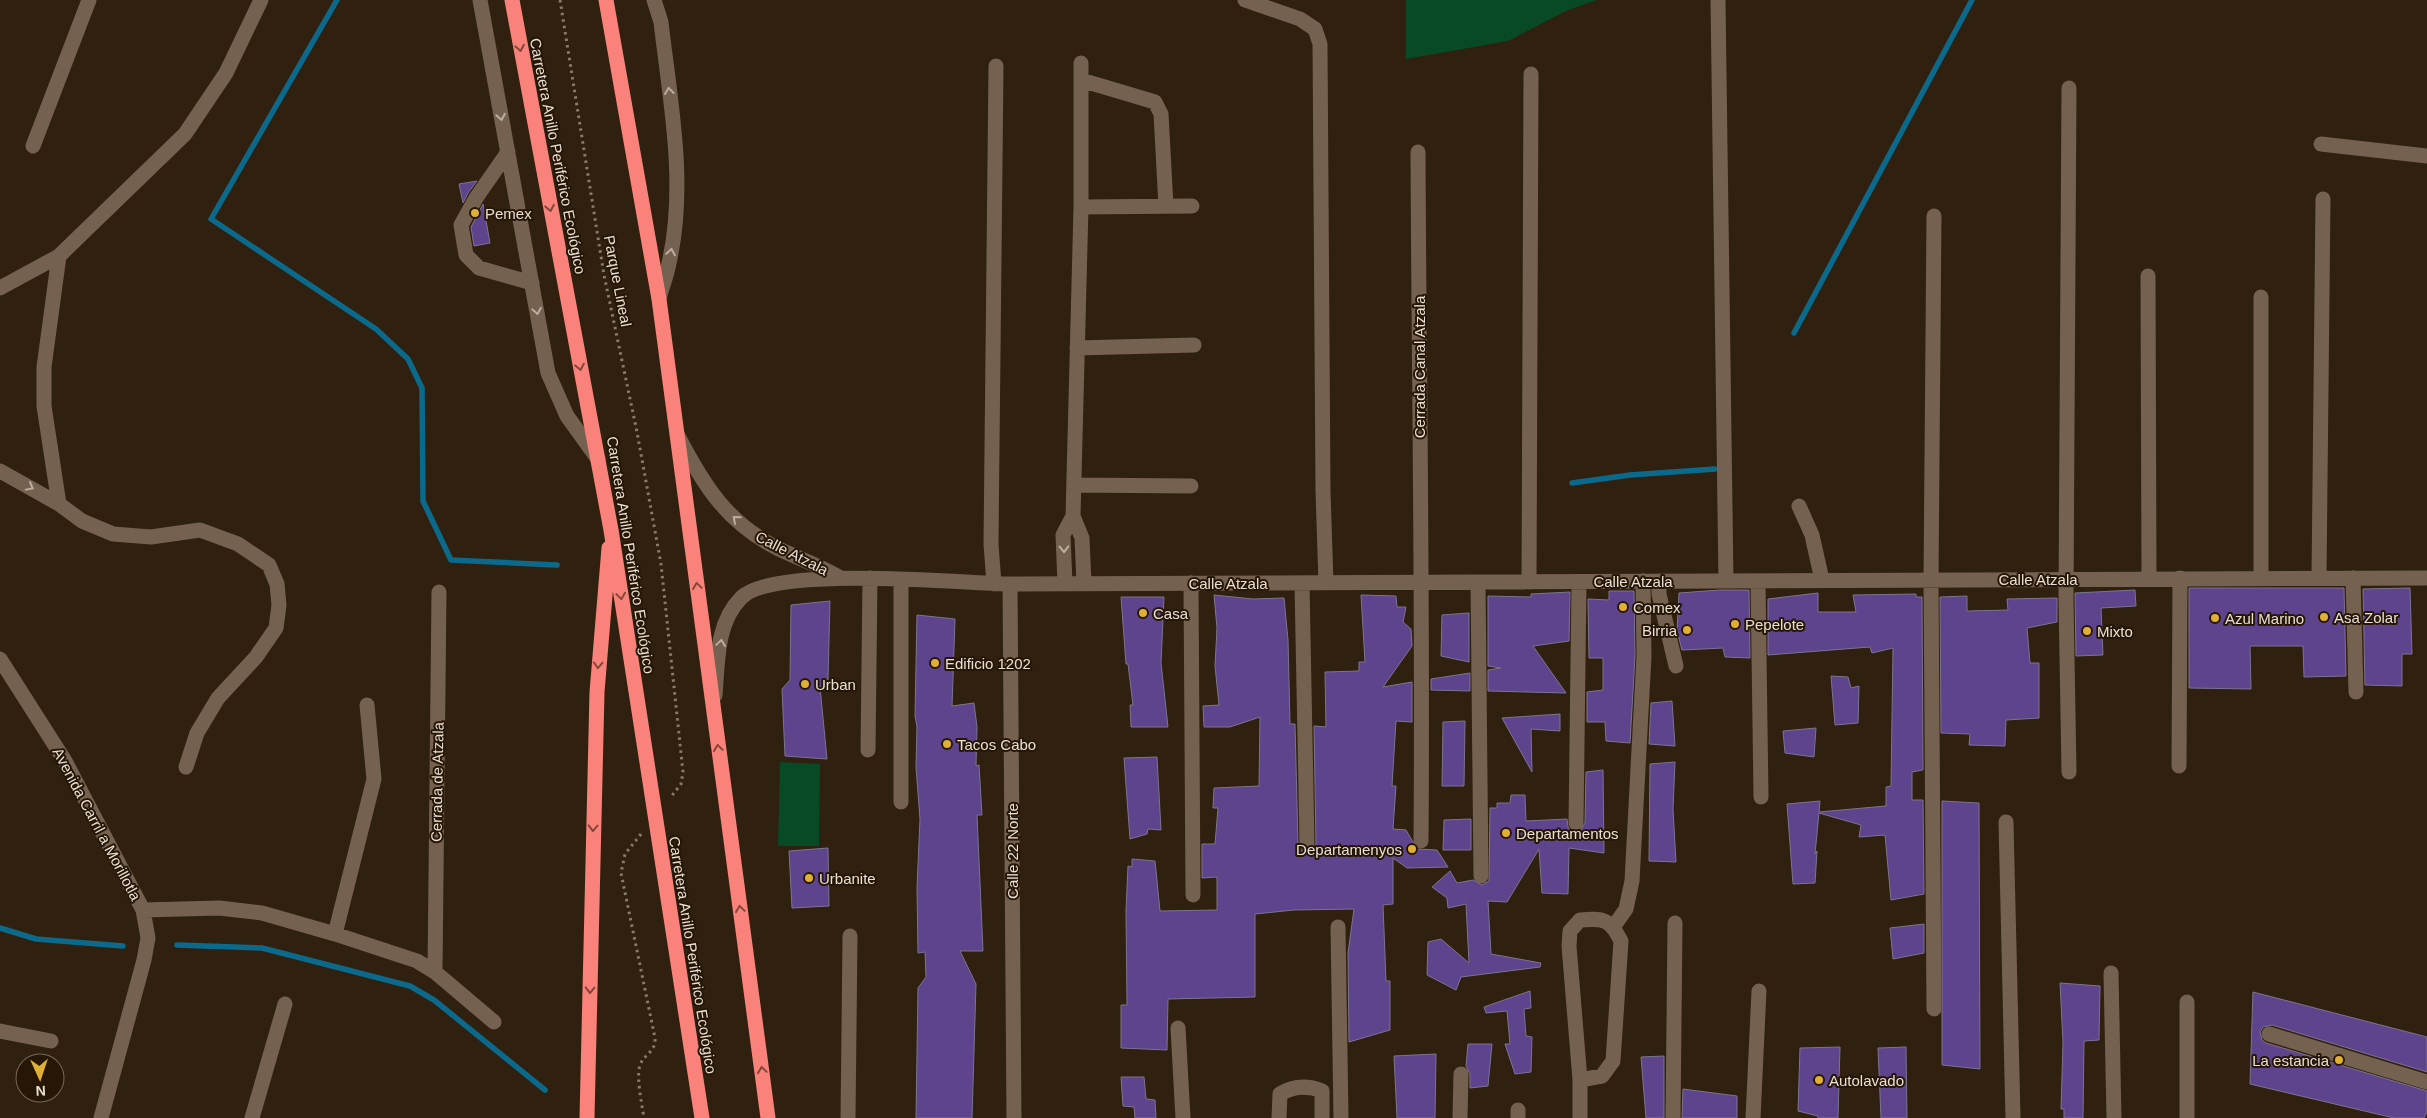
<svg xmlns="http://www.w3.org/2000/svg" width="2427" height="1118" font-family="Arial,sans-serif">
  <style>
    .green { fill: #084a26 }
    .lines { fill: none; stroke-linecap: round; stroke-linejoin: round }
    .stream { stroke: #0b6a8c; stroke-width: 5.5 }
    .building { fill: #5e438d; stroke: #7c758e }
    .path { stroke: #887b6d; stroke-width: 3; stroke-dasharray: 2.5 4; stroke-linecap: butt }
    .minor { stroke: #75614f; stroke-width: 15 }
    .highway { stroke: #f9837b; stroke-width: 15 }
    .oneway { stroke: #85473b }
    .oneway2 { stroke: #bbad9f }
    .poi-dot { fill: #dfb034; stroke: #261606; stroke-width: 2 }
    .labels { text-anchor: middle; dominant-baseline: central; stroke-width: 4; stroke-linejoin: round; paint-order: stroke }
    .street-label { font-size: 15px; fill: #eadfd5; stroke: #261606 }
    .poi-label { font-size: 15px; fill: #eadfd5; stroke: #261606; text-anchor: start }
  </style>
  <rect width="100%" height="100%" fill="#30200f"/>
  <path class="green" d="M1406,0H1597L1568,10L1508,41L1406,59Z
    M780,762L820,764L819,846H778Z"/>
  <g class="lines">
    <path class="stream" d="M337,0L211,219L376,329L408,359L422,388L423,501L451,560L557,565
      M1794,333L1972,0
      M1572,483L1630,475L1715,469
      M0,928L36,939L123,946
      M177,945L262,948L410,986L434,1000L545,1090"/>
  </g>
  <path class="building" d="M477,181L468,193L463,203L459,184Z
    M483,204L490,243L474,246L471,227Z
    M2189,588H2344L2346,676L2304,677L2303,646H2250L2251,689L2189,688Z
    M2410,588L2412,654H2402V686L2365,685L2363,589Z
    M1720,590H1749L1750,658L1725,657L1723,648L1682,650L1677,631L1679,593Z
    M2135,590L2136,606L2101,608L2103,655L2076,656L2075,593Z
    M1609,591H1634L1635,656L1630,743L1606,741L1605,722H1587V692L1603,690V658H1589L1588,599L1609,600Z
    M1570,592L1569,641L1533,646L1566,693L1488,691V670L1501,668L1488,666V596L1531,597V594Z
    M1818,593V612H1856L1853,595L1916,594V597H1922L1923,770L1912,772V800H1923L1924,894L1891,900L1885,835L1859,837L1861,825L1819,813L1815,854L1817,851L1815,883L1793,884L1787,804L1820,801L1819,812L1886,806V787L1891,786L1893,648L1872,653L1870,647L1768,655V599Z
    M1214,595L1253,599L1284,598L1288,640L1290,724H1295L1298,844L1299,849L1307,853L1312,852L1316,844L1314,726L1326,727L1325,672L1359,671V662H1365L1361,595L1396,596L1397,607H1406L1403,622L1411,629L1412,646L1383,687L1412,682V722L1396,721L1392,786H1396L1393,829L1406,830L1417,849L1437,850L1448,867L1407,868L1393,858V904L1383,905L1386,981H1390V1030L1349,1042L1348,953L1354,909L1294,910L1255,914V997L1168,999L1167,1050L1121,1048V1005H1127L1126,911L1128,866L1132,867V859L1155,861L1160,911L1217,910V877L1202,878V844H1215L1218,808H1213L1214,788L1259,786L1260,717L1230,727H1204L1203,706L1219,705L1215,666L1217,628Z
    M1967,596V611L2008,610L2007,599L2057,598V622L2027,628L2030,663H2039V718L2006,720L2005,746L1969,745L1970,734L1941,733L1940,597Z
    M1121,597H1164L1161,663L1168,727H1131L1130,705H1133L1128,664H1126Z
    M830,601L828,680L820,687L827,759L785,756L782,689L790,680L791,605Z
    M1469,613V662L1441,656L1442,615Z
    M917,615L955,619L952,706L974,703L977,727L976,766L979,765L982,815H977L983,951H960L976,984L972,1118H916L918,988L926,977L925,952L918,953L917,888L920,819L916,767L917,727L915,716Z
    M1470,673V691L1431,690V679Z
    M1831,676L1848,677L1851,688L1859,686L1858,723L1835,725Z
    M1672,701L1675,746L1649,744L1651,703Z
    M1560,714V731L1531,729L1532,772L1502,718Z
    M1465,721L1464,786H1442L1443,722Z
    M1816,728L1814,757L1785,753L1783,731Z
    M1157,757L1161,830L1148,829L1147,834L1130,839L1124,758Z
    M1675,762L1673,809L1676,862L1649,861L1650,764Z
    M1603,770L1604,853L1569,848L1568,894L1542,893L1539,849L1507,902L1488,901L1491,954L1541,963L1540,967L1461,977L1456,990L1427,975L1428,942L1441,939L1469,963L1466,904L1448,908L1447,898L1432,887L1450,871L1457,883L1473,880L1482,885L1489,881L1490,808H1497V803H1510L1511,795H1525L1526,821L1567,819L1568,827L1571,831H1580L1585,823L1586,772Z
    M1942,801L1979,803L1980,1069L1942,1065Z
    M1471,819V850H1443L1444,820Z
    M828,848L829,906L792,908L789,851Z
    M1924,924V953L1893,959L1890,928Z
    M2060,983L2100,986L2099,1040L2084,1041L2083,1118H2064V1109H2061L2063,1042Z
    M1530,991L1531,1008L1524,1009L1526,1036L1532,1037L1531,1072L1515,1074L1505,1044H1510L1507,1011L1486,1013L1484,1007Z
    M2253,992L2427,1037V1072L2272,1025L2263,1027L2260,1032L2262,1040L2266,1043L2427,1091V1112L2424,1118H2394L2250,1084Z
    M1468,1044H1492L1488,1086L1470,1088V1074L1466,1066Z
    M1840,1047L1838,1118H1818V1116L1798,1111L1800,1048Z
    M1906,1047L1907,1118H1881L1878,1048Z
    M1436,1054L1435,1118H1397L1394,1056Z
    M1664,1056V1118H1646L1641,1057Z
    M1121,1077H1144L1146,1099L1155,1100L1156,1118H1135L1134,1107L1123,1106Z
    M1683,1089L1737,1096V1118H1682Z"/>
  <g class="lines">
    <path class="path" d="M560,0L604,275L637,432L661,564L683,772L681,784L670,798
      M641,834L625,854L621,873L655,1038C656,1052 644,1054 640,1065C636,1077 642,1105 644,1118"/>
    <path class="minor" d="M480,0L548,373L567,416L598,459
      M654,0L661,22C670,101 687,184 669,263C667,275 662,287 659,299
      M1245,0L1300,19L1315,29L1320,44L1323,491L1326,583
      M1718,0L1726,581
      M1081,63V207L1073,516L1082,538L1084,584
      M1081,80L1155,102L1161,114L1166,206
      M2069,88L2066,599L2069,772
      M2321,144L2427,156
      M33,146L89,0
      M508,152L476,198L461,225L466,255L479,268L532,283
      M1418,152C1419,382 1423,611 1421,841
      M1081,207L1192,206
      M59,256L44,367V406L59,504
      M2148,276L2149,579
      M0,288L59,256L185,134L226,73L261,0
      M2261,297V578
      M1077,348L1194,345
      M678,436C704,486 727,523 779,549C800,559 818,565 839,577
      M0,471L59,504L82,521L113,534L151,537L200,530L238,544L269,565L277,584L279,605L276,628L256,657L218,698L197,733L186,767
      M1074,485L1191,486
      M1799,506L1812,535L1822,580
      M2319,578L2323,199
      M2353,578L2356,692
      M901,580V802
      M1659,581V594L1676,666
      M1758,581L1761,797
      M1478,582L1481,876
      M1529,582L1531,74
      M1191,583L1193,895
      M1302,583L1307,844
      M994,584L991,544L996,66
      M1010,584L1014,1118
      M1065,584L1063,535L1073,516
      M0,659L65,761L143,910L148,938L144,960L101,1118
      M715,695C718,662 716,623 741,598C772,565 960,583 1010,584L2427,578
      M868,750L870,578
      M2179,766L2180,578
      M2006,822L2013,1118
      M1576,823L1579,582
      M143,910L219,908L262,913L335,934L417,961L435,972L494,1022
      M1614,926L1626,909L1632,881L1644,656L1643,581
      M1338,927L1341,1118
      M335,934L374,779L367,705
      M435,972L439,592
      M2111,973L2114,1118
      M1934,1009L1931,580L1934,216
      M1178,1028L1183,1118
      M0,1031L51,1041
      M2269,1034L2427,1082
      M1518,1110V1118
      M252,1118L285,1004
      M848,1118L850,936
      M1279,1118L1280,1094C1293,1086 1307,1085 1322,1091V1118
      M1460,1118L1461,1074
      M1580,1118V1080L1569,946L1570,931L1580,920C1604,918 1610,919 1621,941L1613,1061L1602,1076L1580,1080
      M1673,1118L1675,923
      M1753,1118L1759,991
      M2187,1118V1002"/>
    <path class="highway" d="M512,0L611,530L702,1118
      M606,0L659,299L768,1118
      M587,1118L597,692L609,548"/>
  </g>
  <defs><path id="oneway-chevron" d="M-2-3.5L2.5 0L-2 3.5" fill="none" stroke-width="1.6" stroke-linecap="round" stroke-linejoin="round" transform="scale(1.25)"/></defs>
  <g class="oneway">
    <use href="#oneway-chevron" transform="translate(520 48) rotate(80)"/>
    <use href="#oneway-chevron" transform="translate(550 208) rotate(79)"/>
    <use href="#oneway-chevron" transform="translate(580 367) rotate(79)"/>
    <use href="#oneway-chevron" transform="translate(697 586) rotate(-98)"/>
    <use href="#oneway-chevron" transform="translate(621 596) rotate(82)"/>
    <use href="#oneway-chevron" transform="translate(598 665) rotate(93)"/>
    <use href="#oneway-chevron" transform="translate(718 748) rotate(-98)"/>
    <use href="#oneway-chevron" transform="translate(593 828) rotate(91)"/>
    <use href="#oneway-chevron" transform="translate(740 909) rotate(-98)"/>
    <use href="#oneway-chevron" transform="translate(590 990) rotate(91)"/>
    <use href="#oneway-chevron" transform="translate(762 1070) rotate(-98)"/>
  </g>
  <g class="oneway2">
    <use href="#oneway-chevron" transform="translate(669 91) rotate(-97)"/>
    <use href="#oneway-chevron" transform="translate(501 117) rotate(80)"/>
    <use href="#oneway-chevron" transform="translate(671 252) rotate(-81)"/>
    <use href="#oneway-chevron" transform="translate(537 311) rotate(80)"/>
    <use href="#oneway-chevron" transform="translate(30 487) rotate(29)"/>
    <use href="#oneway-chevron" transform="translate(736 519) rotate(-139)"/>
    <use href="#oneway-chevron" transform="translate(1064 549) rotate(89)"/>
    <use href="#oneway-chevron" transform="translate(721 643) rotate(-82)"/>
  </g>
  <g class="poi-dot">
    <circle cx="475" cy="213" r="5"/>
    <circle cx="1623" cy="607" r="5"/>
    <circle cx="1143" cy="613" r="5"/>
    <circle cx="2324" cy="617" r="5"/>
    <circle cx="2215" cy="618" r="5"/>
    <circle cx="1735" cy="624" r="5"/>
    <circle cx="1687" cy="630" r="5"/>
    <circle cx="2087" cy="631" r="5"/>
    <circle cx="935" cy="663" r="5"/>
    <circle cx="805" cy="684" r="5"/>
    <circle cx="947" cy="744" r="5"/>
    <circle cx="1506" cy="833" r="5"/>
    <circle cx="1412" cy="849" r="5"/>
    <circle cx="809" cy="878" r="5"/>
    <circle cx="2339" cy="1060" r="5"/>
    <circle cx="1819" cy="1080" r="5"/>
  </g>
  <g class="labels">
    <g class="street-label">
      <text transform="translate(558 156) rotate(79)">Carretera Anillo Periférico Ecológico</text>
      <text transform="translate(618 281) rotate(79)">Parque Lineal</text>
      <text transform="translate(1419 367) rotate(-90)">Cerrada Canal Atzala</text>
      <text transform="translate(792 553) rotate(27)">Calle Atzala</text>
      <text transform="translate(631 555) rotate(81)">Carretera Anillo Periférico Ecológico</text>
      <text x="2038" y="579">Calle Atzala</text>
      <text x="1633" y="581">Calle Atzala</text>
      <text x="1228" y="583">Calle Atzala</text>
      <text transform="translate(437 782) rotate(-89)">Cerrada de Atzala</text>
      <text transform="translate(97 824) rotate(62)">Avenida Carril a Morillotla</text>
      <text transform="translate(1012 851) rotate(-90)">Calle 22 Norte</text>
      <text transform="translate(693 955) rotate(81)">Carretera Anillo Periférico Ecológico</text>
    </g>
    <g class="poi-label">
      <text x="485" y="213">Pemex</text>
      <text x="1633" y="607">Comex</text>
      <text x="1153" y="613">Casa</text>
      <text x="2334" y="617">Asa Zolar</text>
      <text x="2225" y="618">Azul Marino</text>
      <text x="1745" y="624">Pepelote</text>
      <text x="1677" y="630" text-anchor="end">Birria</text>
      <text x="2097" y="631">Mixto</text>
      <text x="945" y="663">Edificio 1202</text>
      <text x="815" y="684">Urban</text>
      <text x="957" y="744">Tacos Cabo</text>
      <text x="1516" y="833">Departamentos</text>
      <text x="1402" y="849" text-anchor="end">Departamenyos</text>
      <text x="819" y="878">Urbanite</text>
      <text x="2329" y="1060" text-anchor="end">La estancia</text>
      <text x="1829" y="1080">Autolavado</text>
    </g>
  </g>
  <g transform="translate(40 1078) rotate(177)"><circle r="24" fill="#261606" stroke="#746659"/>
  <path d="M0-4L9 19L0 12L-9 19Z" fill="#dfb034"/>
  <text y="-8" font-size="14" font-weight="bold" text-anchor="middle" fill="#eadfd5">N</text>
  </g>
</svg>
